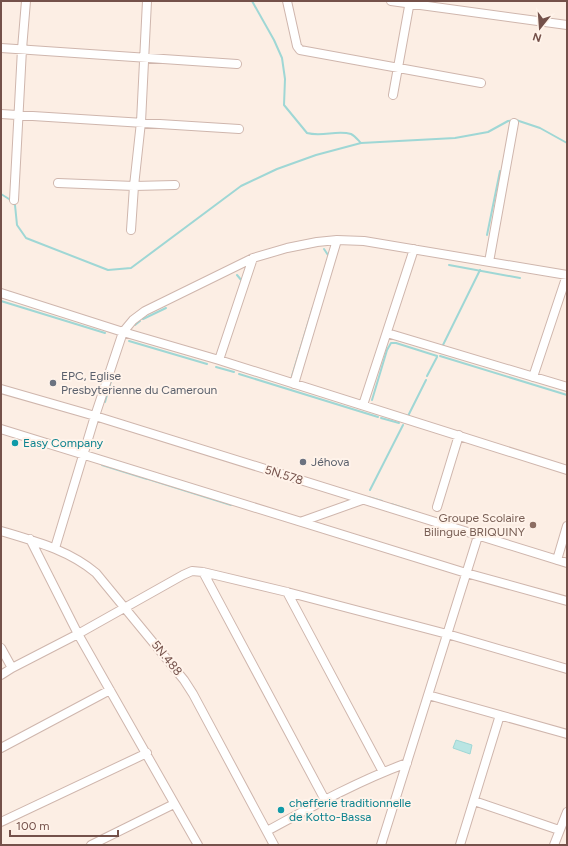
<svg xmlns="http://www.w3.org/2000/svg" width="568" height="846" font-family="Figtree,sans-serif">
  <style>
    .water { fill: #b9e5e3; stroke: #9fd7d5 }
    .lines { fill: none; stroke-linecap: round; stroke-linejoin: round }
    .stream { stroke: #9fd7d5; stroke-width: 2 }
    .street-casing { stroke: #cfb6ad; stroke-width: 10 }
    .street { stroke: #fff; stroke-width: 8 }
    .worship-dot { fill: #6b7280; stroke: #fff3ea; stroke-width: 1.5 }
    .culture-dot { fill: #0f9aa8; stroke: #fff3ea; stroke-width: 1.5 }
    .education-dot { fill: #8d6e63; stroke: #fff3ea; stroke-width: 1.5 }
    .labels { text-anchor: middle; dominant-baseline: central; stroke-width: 4; stroke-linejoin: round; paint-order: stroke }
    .worship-label { font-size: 12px; fill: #5b616d; stroke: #fff3ea; text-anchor: start }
    .culture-label { font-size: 12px; fill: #0d838f; stroke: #fff3ea; text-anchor: start }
    .street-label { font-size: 12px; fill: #74514a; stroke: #fff3ea }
    .education-label { font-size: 12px; fill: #785e54; stroke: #fff3ea; text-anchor: end }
  </style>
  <rect width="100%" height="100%" fill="#fceee4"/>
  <path class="water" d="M456,740L472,745L470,754L453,748Z"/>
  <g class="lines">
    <path class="stream" d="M252,1L274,40L282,58L285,79L284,105L307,133C322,137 337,130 351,134C355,136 358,140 361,143
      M1,194L9,199L15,205L17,225L26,238L108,270L131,268L241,186L277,169L316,155L361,143L455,138L488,132L508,121L516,120L540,128L567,143
      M487,235L500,171
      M324,249L328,255V258
      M449,265L520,278
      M237,275L242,281
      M1,301L105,333
      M143,319L166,308
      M135,325L140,321
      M129,341L207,364
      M442,347L480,270
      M440,356L567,395
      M216,367L234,372
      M239,374L378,417
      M292,376L313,307
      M427,376L437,357
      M372,400L387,350L391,343H396L437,356
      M105,402L113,374
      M408,416L426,380
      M381,418L399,423
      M102,465L147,479
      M148,479L231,505
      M370,490L403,425
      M368,497L382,501
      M391,504L410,510"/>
    <defs>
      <path id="street" d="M287,1L297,46L300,50L481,83
        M391,1L567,25
        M1,48L237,64
        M393,95L410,1
        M1,114L239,129
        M58,183L134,186L175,185
        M14,200L22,49L26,1
        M131,230L134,186L141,122L147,1
        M489,262L514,123
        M1,293L123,332L219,360L567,470
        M387,333L567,387
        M219,360L253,258
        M533,377L567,275
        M294,384L337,240
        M1,389L95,416L567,563
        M363,405L414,249
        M1,429L466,573L567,601
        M437,507L459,435
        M303,521L362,500
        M1,531C34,541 69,550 96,573L184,680L193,694L274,845
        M30,539L78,634L198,845
        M55,548L95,416L123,332L133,320L145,311L253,258L287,248L317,242L337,240L364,241L567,275
        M557,560L567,526
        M203,572L325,800
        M287,592L383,772
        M1,648L12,668
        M1,675L12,668L78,634L183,575L192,571L203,572L287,592L447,634L567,669
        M428,695L567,734
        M1,748L110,690
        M474,801L559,830
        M1,822L147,753
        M267,831C313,806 358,781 407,763
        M91,845L174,804
        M381,845L478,536
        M460,845L500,715
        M554,845L567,812"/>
    </defs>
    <use href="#street" class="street-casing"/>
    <use href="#street" class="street"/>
  </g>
  <g class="worship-dot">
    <circle cx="53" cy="383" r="4"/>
    <circle cx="303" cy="462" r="4"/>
  </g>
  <g class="culture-dot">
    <circle cx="15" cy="443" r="4"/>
    <circle cx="281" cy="810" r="4"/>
  </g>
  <circle class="education-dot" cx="533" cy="525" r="4"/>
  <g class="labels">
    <g class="worship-label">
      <text x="61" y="376">EPC, Eglise<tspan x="61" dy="14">Presbyterienne du Cameroun</tspan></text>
      <text x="311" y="462">Jéhova</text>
    </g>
    <g class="culture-label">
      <text x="23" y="443">Easy Company</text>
      <text x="289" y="803">chefferie traditionnelle<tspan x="289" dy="14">de Kotto-Bassa</tspan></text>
    </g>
    <g class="street-label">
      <text transform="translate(284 475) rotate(17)">5N.578</text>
      <text transform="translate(167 658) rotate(51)">5N.488</text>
    </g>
    <g class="education-label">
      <text x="525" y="518">Groupe Scolaire<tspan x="525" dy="14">Bilingue BRIQUINY</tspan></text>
    </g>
  </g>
  <rect width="568" height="846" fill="none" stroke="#74514a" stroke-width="4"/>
  <g transform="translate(540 28) rotate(197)" stroke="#fff3ea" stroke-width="3" paint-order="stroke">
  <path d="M0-3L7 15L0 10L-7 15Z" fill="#74514a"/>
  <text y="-6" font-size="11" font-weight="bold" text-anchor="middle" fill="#74514a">N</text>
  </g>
  <path d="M10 830v6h108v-6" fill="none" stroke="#74514a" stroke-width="2"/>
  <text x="16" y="830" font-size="12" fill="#74514a" stroke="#fff3ea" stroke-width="3" paint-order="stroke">100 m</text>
</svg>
